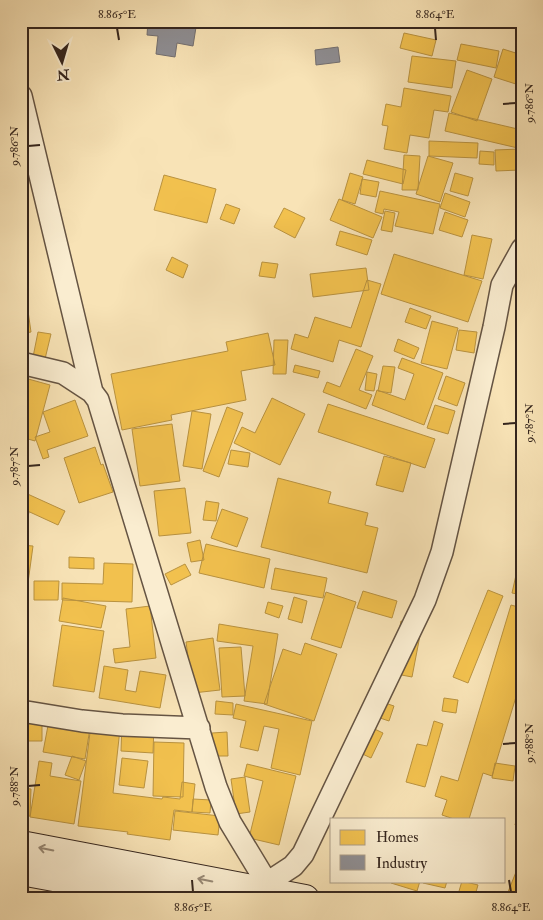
<svg xmlns="http://www.w3.org/2000/svg" width="543" height="920" font-family="'IM FELL Double Pica',serif">
  <style>
    .homes { fill: #f2c14e; stroke: #b9923f }
    .industry { fill: #8d8d92; stroke: #726e6f }
    .lines { fill: none; stroke-linecap: round; stroke-linejoin: round }
    .minor-casing { stroke: #655443; stroke-width: 24 }
    .secondary-casing { stroke: #34251d; stroke-width: 30 }
    .minor { stroke: #faedd0; stroke-width: 21 }
    .secondary { stroke: #faedd0; stroke-width: 28 }
    .oneway { stroke: #978976 }
    .ticks { fill: none; stroke: #34251d; stroke-width: 2 }
    .neatline { fill: none; stroke: #34251d; stroke-width: 2 }
    .ticks-label { font-size: 12px; text-anchor: middle; fill: #34251d }
  </style>
  <rect width="100%" height="100%" fill="#f8e3b6"/>
  <filter id="stains"><feTurbulence type="fractalNoise" baseFrequency=".004" numOctaves="4"/><feColorMatrix values="0 0 0 0 .2 0 0 0 0 .09 0 0 0 0 .02 0 0 0 .5 -.17"/></filter>
  <radialGradient id="worn" r=".72"><stop offset=".6" stop-color="#630" stop-opacity="0"/><stop offset="1" stop-color="#630" stop-opacity=".3"/></radialGradient>
  <path class="homes" d="M404,33L436,40L432,56L400,48Z
    M461,44L499,51L496,68L457,60Z
    M503,49L522,55V86L494,77Z
    M412,56L456,61L452,88L408,82Z
    M467,70L492,79L477,121L451,112Z
    M404,88L451,96L448,112L434,110L429,138L410,135L407,153L384,149L388,126L382,125L386,104L401,107Z
    M449,113L522,130V149L445,131Z
    M429,141L478,143L477,158L429,156Z
    M520,149V170L496,171L495,150Z
    M480,151L494,152V165L479,164Z
    M404,155L420,156L418,190H402Z
    M428,156L453,163L440,202L416,194Z
    M367,160L406,170L403,184L363,174Z
    M350,173L363,177L355,204L342,200Z
    M455,173L473,178L468,196L450,191Z
    M164,175L216,189L207,223L154,210Z
    M362,179L379,182L376,197L360,194Z
    M380,191L440,204L433,234L395,226L399,212L384,209L383,214L375,212Z
    M445,193L470,202L465,217L440,208Z
    M339,199L382,217L373,238L330,220Z
    M226,204L240,209L234,224L220,219Z
    M284,208L305,218L295,238L274,227Z
    M385,211L395,213L392,232L381,230Z
    M445,212L468,220L462,237L439,230Z
    M340,231L372,240L367,255L336,245Z
    M472,235L492,239L483,279L464,275Z
    M21,249H23L28,289L21,290Z
    M394,254L482,281L468,322L381,294Z
    M172,257L188,265L183,278L166,270Z
    M262,262L278,264L275,278L259,276Z
    M366,268L369,290L313,297L310,274Z
    M367,280L381,284L361,347L339,340L333,362L291,349L295,334L308,338L315,317L351,328Z
    M21,297H26L31,332L21,334Z
    M410,308L431,316L426,329L405,322Z
    M432,321L458,328L447,369L421,363Z
    M459,330L477,332L474,353L456,350Z
    M38,332L51,334L45,359L33,357Z
    M268,333L275,365L241,371L246,400L171,415L172,420L122,430L111,374L228,351L226,342Z
    M398,339L419,348L414,359L394,351Z
    M274,340H288L286,374H273Z
    M356,349L373,356L359,390L372,395L366,409L323,392L327,382L340,387Z
    M402,358L443,373L424,425L372,405L377,390L405,400L414,374L398,368Z
    M295,365L320,371L318,378L293,372Z
    M383,366L395,367L391,393L378,391Z
    M367,372L377,374L374,391L365,390Z
    M446,376L465,383L457,406L438,399Z
    M21,377L50,385L35,441L21,437Z
    M272,398L305,414L280,465L234,443L242,427L255,433Z
    M75,400L88,436L47,450L49,457L43,459L35,437L50,432L43,412Z
    M328,404L435,439L425,468L318,432Z
    M435,405L455,411L448,434L427,428Z
    M227,407L243,413L219,477L203,471Z
    M192,411L211,414L202,469L183,466Z
    M172,424L180,481L140,486L132,429Z
    M95,447L101,465L103,464L113,492L79,503L64,458Z
    M231,450L250,453L248,467L228,464Z
    M384,456L411,463L403,492L376,485Z
    M278,478L331,492L328,503L368,513L365,525L378,528L367,573L261,547Z
    M185,488L191,533L159,536L154,491Z
    M21,491L65,511L58,525L21,508Z
    M206,501L219,503L216,521L203,520Z
    M222,509L248,518L237,547L211,538Z
    M21,511L29,512L25,530L21,529Z
    M200,540L204,560L191,562L187,543Z
    M206,544L270,559L264,588L199,573Z
    M21,545L33,546L27,590H21Z
    M522,548V595L512,593Z
    M69,557L94,558V569L69,568Z
    M104,563L133,564L132,602L62,600V583L103,584Z
    M185,564L191,575L171,585L165,574Z
    M275,568L327,578L323,598L271,589Z
    M34,581H59L58,600H34Z
    M488,590L503,596L468,683L453,677Z
    M363,591L397,601L392,618L357,608Z
    M326,592L356,602L341,648L311,639Z
    M294,597L307,601L302,623L288,619Z
    M63,598L106,606L101,628L59,621Z
    M268,602L283,606L279,618L265,613Z
    M511,605L522,608V677L492,776L483,773L469,819H454L442,815L447,800L435,796L441,776L458,781Z
    M150,606L156,658L115,663L113,649L130,647L126,609Z
    M401,621L422,625L412,677L391,673Z
    M219,624L278,634L267,704L244,701L253,646L217,641Z
    M62,625L104,631L94,692L53,686Z
    M213,638L220,690L193,693L186,642Z
    M305,643L337,654L314,721L264,704L283,649L301,655Z
    M241,647L245,696L222,697L219,648Z
    M104,666L128,670L125,690L136,692L140,671L166,675L160,708L99,698Z
    M444,698L458,700L456,713L442,711Z
    M376,700L394,706L389,721L371,715Z
    M216,701L233,703V715L215,714Z
    M236,704L312,721L300,775L271,768L279,729L264,726L258,751L240,747L246,721L233,718Z
    M50,715L91,722L85,759L43,752Z
    M21,716H42V741H21Z
    M434,721L443,724L425,787L406,782L417,744L427,746Z
    M122,723L154,725L153,753L121,751Z
    M364,724L383,733L371,758L352,749Z
    M91,725L120,729L113,793L162,799L163,797L180,799L182,782L195,784L192,812L174,810L170,840L127,834L128,832L78,826Z
    M227,732L228,756H212V733Z
    M154,742L184,743L183,797L153,796Z
    M72,756L86,761L79,780L65,775Z
    M122,758L148,761L144,788L119,785Z
    M39,761L52,763L50,776L81,781L74,824L30,817Z
    M495,763L515,766L513,781L492,778Z
    M247,764L296,776L279,845L249,838L263,781L244,776Z
    M245,777L250,812L236,814L231,779Z
    M21,788L31,789L30,816H21Z
    M193,799L211,800L210,813L192,812Z
    M521,803H522V827L515,825Z
    M175,811L220,816L218,835L173,830Z
    M516,872L522,874V897L508,892Z
    M392,881H420L417,891L391,883Z
    M423,881H447L445,888L423,883Z
    M462,881L478,885L474,899L457,898Z"/>
  <path class="industry" d="M148,21H197L193,46L177,43L175,57L156,54L158,36L147,35Z
    M338,47L340,62L316,65L315,50Z"/>
  <g class="lines">
    <defs>
      <path id="minor" d="M21,96L92,392
        M21,363L63,373L92,392L98,400L216,787L230,822L273,893
        M21,711L82,721L122,725L199,728
        M267,883L293,866L303,854L425,600L442,552L494,327L502,285L522,249"/>
      <path id="secondary" d="M21,845L305,899
        M21,871L92,884L201,899"/>
    </defs>
    <use href="#minor" class="minor-casing"/>
    <use href="#secondary" class="secondary-casing"/>
    <use href="#minor" class="minor"/>
    <use href="#secondary" class="secondary"/>
  </g>
  <defs><path id="oneway-shaft" d="M-6 0H5M1.5-3L5.5 0L1.5 3" fill="none" stroke-width="1.6" stroke-linecap="round" stroke-linejoin="round" transform="scale(1.25)"/></defs>
  <g class="oneway">
    <use href="#oneway-shaft" transform="translate(46 849) rotate(-169)"/>
    <use href="#oneway-shaft" transform="translate(205 880) rotate(-169)"/>
  </g>
  <path class="ticks" d="M117,28L119,40M435,28L436,40M503,104L516,103M28,146L40,145M503,424L516,423M28,466L40,465M503,744L516,743M28,786L40,785M192,880L193,892M509,880L511,892"/>
  <rect width="543" height="920" fill="none" stroke="#f8e3b6" stroke-width="55"/>
  <rect x="330" y="818" width="175" height="65" fill="#faedd0" stroke="#ab9d88"/>
  <rect x="340" y="830" width="25" height="15" fill="#f2c14e" stroke="#ab9d88"/>
  <text x="376" y="842" font-size="15" fill="#34251d">Homes</text>
  <rect x="340" y="855" width="25" height="15" fill="#8d8d92" stroke="#ab9d88"/>
  <text x="376" y="868" font-size="15" fill="#34251d">Industry</text>
  <g transform="translate(62 62) rotate(175)" stroke="#faedd0" stroke-width="4" paint-order="stroke">
  <path d="M0-4L9 19L0 12L-9 19Z" fill="#34251d"/>
  <text y="-8" font-size="14" font-weight="bold" text-anchor="middle" fill="#34251d">N</text>
  </g>
  <rect x="28" y="28" width="488" height="864" class="neatline"/>
  <g class="ticks-label">
    <text x="117" y="18">8.865°E</text>
    <text x="435" y="18">8.864°E</text>
    <text transform="translate(529 103) rotate(-90)" y="4">9.786°N</text>
    <text transform="translate(14 146) rotate(-90)" y="4">9.786°N</text>
    <text transform="translate(529 423) rotate(-90)" y="4">9.787°N</text>
    <text transform="translate(14 466) rotate(-90)" y="4">9.787°N</text>
    <text transform="translate(529 743) rotate(-90)" y="4">9.788°N</text>
    <text transform="translate(14 786) rotate(-90)" y="4">9.788°N</text>
    <text x="193" y="911">8.865°E</text>
    <text x="511" y="911">8.864°E</text>
  </g>
  <rect width="100%" height="100%" filter="url(#stains)"/>
  <rect width="100%" height="100%" fill="url(#worn)"/>
</svg>
